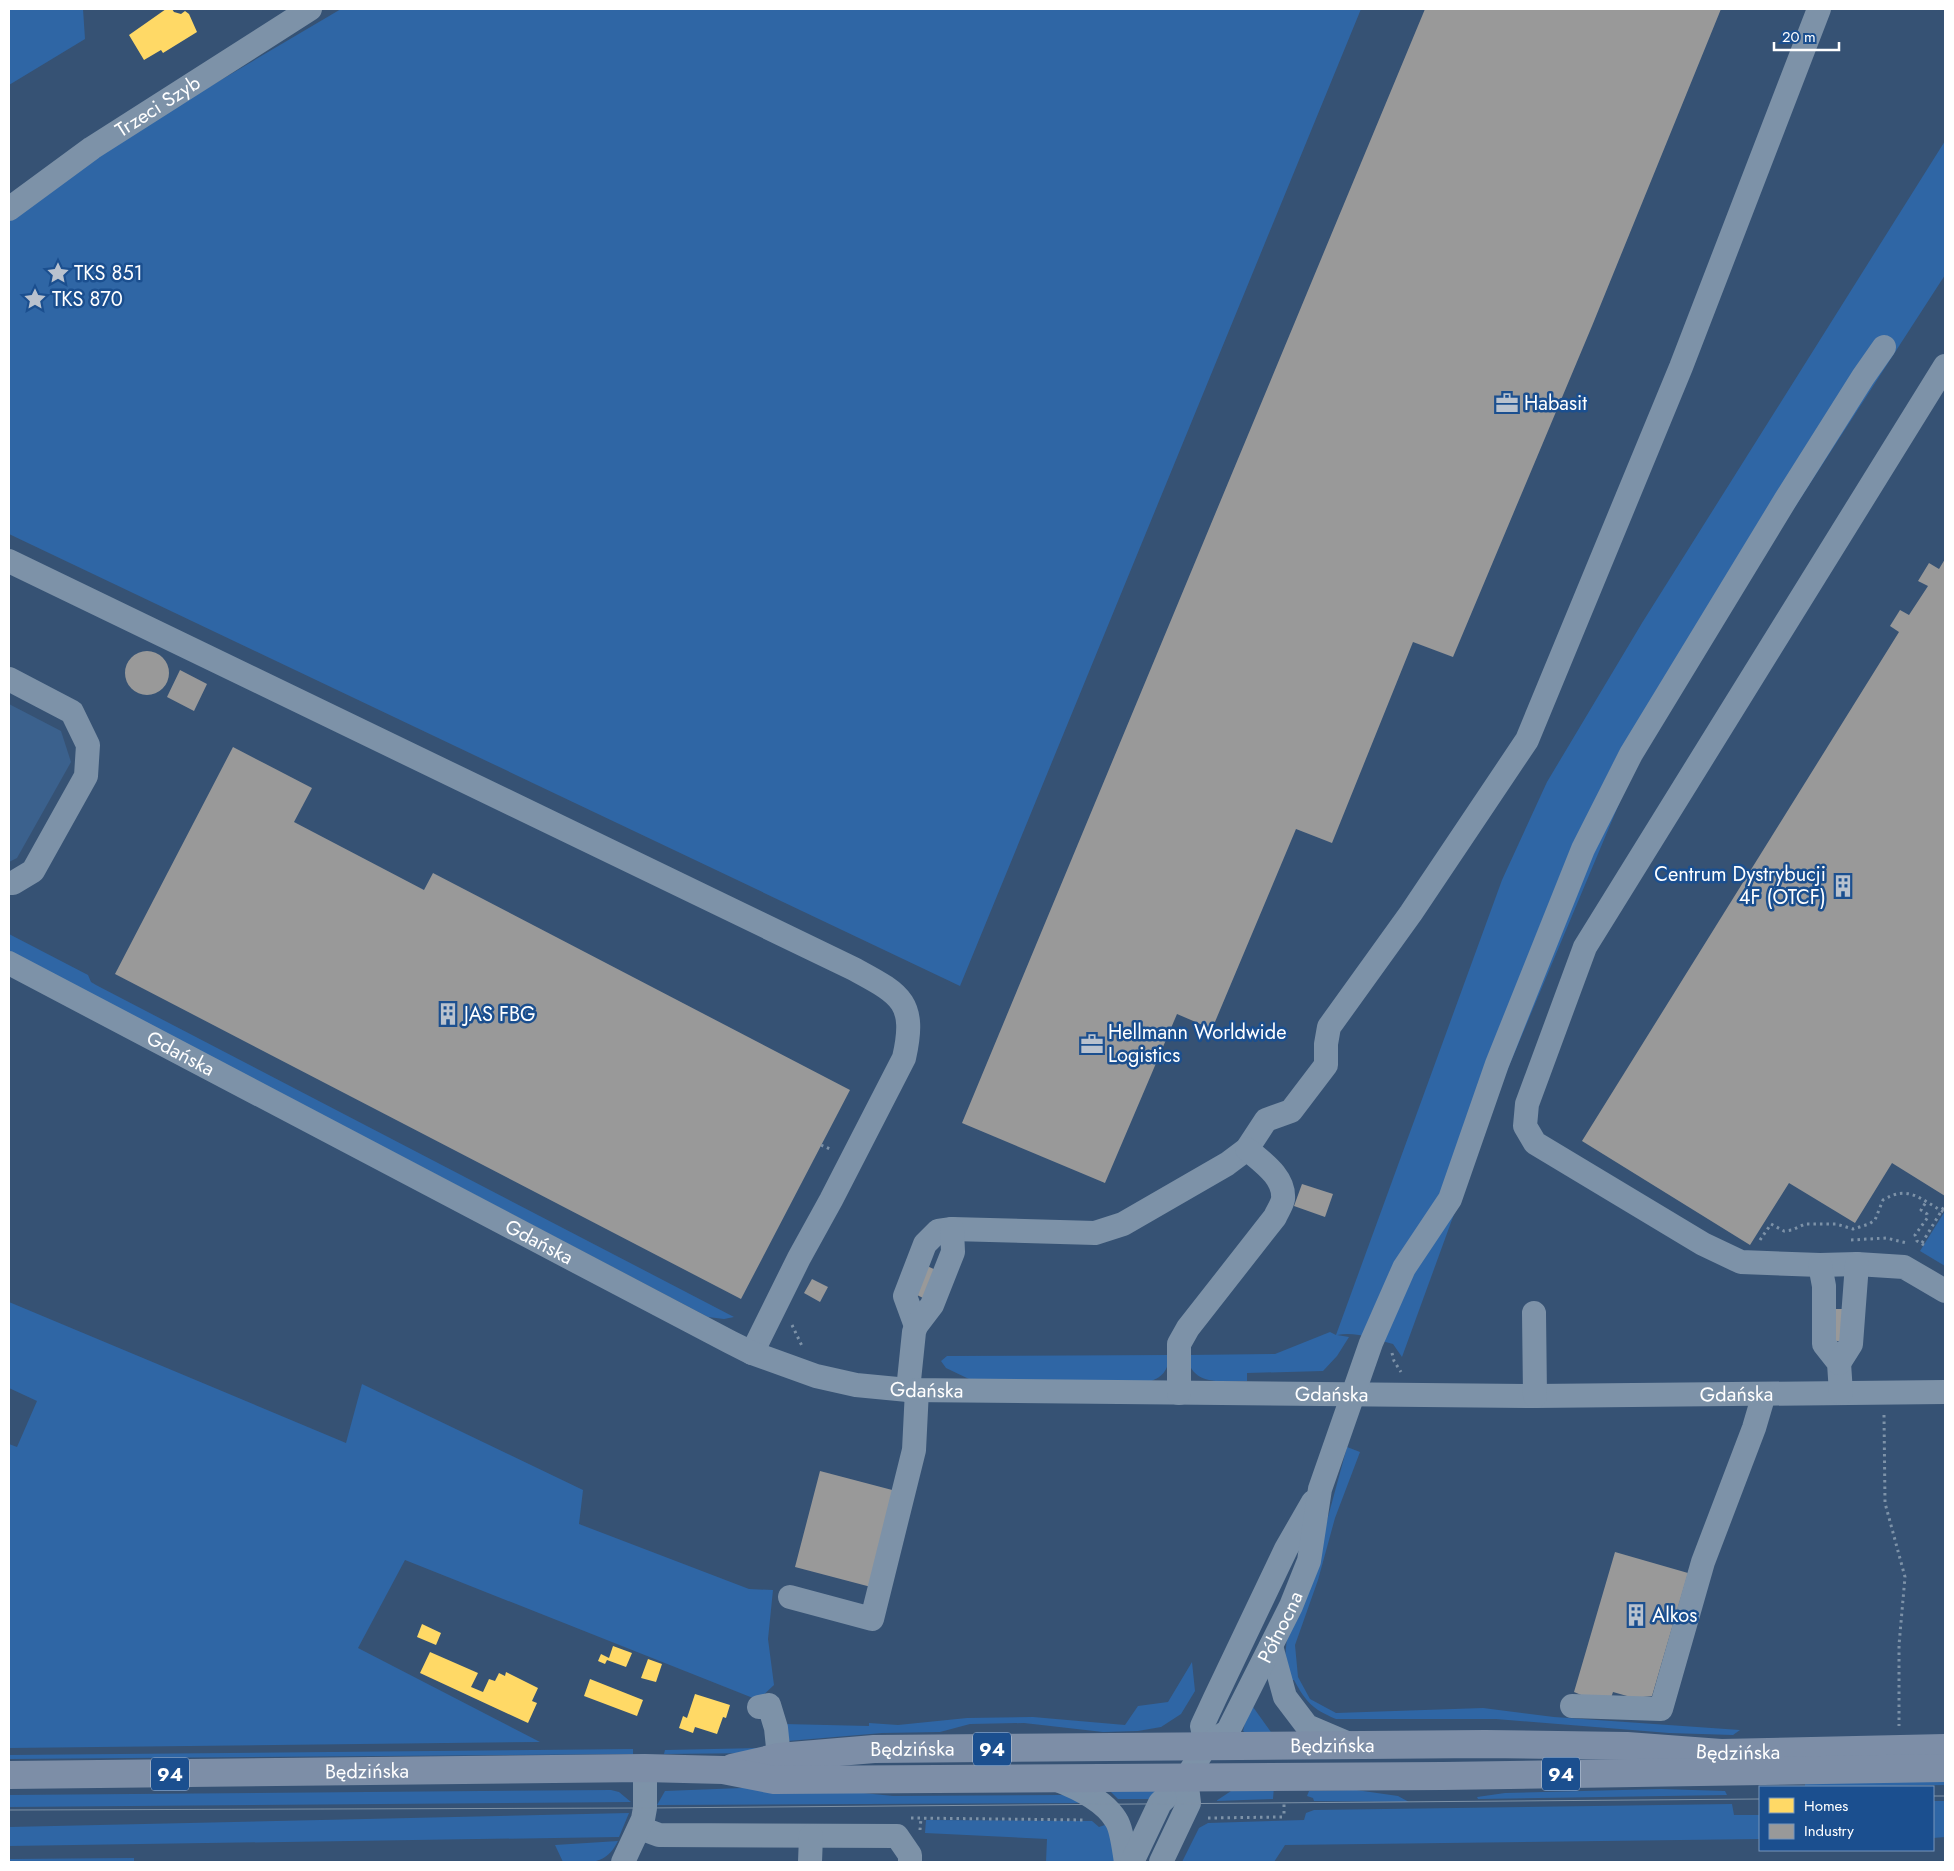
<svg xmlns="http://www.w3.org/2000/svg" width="1954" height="1871" font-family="Jost,sans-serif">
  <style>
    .green { fill: #2f66a5 }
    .water { fill: #3b618d }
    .homes { fill: #ffd966 }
    .industry { fill: #999 }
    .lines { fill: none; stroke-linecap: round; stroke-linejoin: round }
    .path { stroke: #7d92a8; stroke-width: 3; stroke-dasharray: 2.5 4; stroke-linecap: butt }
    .minor { stroke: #7d92a8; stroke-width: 24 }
    .major { stroke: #7d8ea7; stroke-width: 28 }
    .tram { stroke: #7e92a7; stroke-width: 1 }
    .labels { text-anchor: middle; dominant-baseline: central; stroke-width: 5; stroke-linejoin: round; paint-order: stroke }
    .shield { fill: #1b4f8f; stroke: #bbcadd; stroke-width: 1 }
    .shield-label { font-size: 19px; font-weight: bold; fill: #fff }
    .street-label { font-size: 20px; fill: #fff; stroke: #1b4f8f }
    .poi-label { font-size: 20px; fill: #fff; stroke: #1b4f8f; text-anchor: start }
  </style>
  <rect width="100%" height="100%" fill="#365274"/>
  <path class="green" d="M9,9H83L85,39L9,85Z
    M341,9H1361L960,986L9,534V215L175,107Z
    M1945,141V275L1732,604L1629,780L1501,1085L1402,1357L1393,1344C1375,1339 1355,1331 1337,1335L1349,1337L1337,1356L1323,1371L1247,1373V1381C1222,1381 1191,1387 1187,1355L1275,1354L1330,1332L1336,1335L1502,880L1547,782L1642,623Z
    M9,934L88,975L91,982L96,985L734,1317L724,1319L708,1317L9,951Z
    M1945,1211V1266L1920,1251Z
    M9,1302L346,1443L362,1384L583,1490L579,1524L749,1589L773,1590L768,1639L774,1685L758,1700L405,1560L358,1648L540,1742L9,1748V1444L17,1447L37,1401L9,1388Z
    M1171,1355C1166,1372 1164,1376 1149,1382L969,1379L946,1368L941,1361L947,1356Z
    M1347,1447L1360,1452L1335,1518L1318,1580L1295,1645L1298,1677L1310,1699L1336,1713L1483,1708L1554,1717L1740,1730L1733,1735L1669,1733L1496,1719H1336C1312,1709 1306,1702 1294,1680L1289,1681L1285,1658L1287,1637L1322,1539Z
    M1192,1662L1195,1691L1181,1714L1161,1727L1138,1731L1103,1732L1024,1723L970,1724L940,1732L882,1733L788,1741L784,1724L869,1726V1723L898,1725L967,1718L1033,1717L1125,1725L1138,1706L1168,1702Z
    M1253,1707L1273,1735H1249L1243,1731L1246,1719Z
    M761,1748V1753L664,1754L665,1750Z
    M633,1749V1754L9,1759V1755Z
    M1805,1778H1945V1785L1805,1787Z
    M1274,1786L1273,1799L1216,1801L1234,1789Z
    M742,1788H814L893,1796L1061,1795L1075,1796L1084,1803L657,1805L665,1791Z
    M1156,1789L1152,1799H1118L1109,1790Z
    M1661,1789L1725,1791L1727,1795L1478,1799L1477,1797L1505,1793Z
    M611,1790L619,1792L631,1802L9,1807V1795Z
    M1356,1790L1398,1796L1409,1802L1314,1801L1313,1798L1307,1796L1309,1791Z
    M1933,1801H1945V1837L1933,1838Z
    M1732,1804L1734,1815H1760V1839L1285,1845L1274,1862H1182L1199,1828L1208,1823L1304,1820L1306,1813L1314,1810Z
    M629,1813L619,1837L9,1846V1827Z
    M926,1820L1092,1821L1099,1827L1108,1824L1114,1841V1862H1046L1047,1839L925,1833Z
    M618,1841C605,1867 588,1862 563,1862L555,1845Z
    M134,1858V1862H9V1859Z"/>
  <path class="water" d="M9,704L61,731L71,762L17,858L9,862Z"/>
  <path class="homes" d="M166,9H172L174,12L181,14L185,11L189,14L197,32L163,53L161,50L144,60L129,35Z
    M422,1624L441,1633L436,1645L417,1637Z
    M613,1646L632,1653L626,1667L607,1660L605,1664L598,1661L601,1654L609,1658Z
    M430,1652L478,1673L471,1687L483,1692L489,1679L495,1681L499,1673L505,1676L506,1672L538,1688L532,1701L537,1703L528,1723L420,1673Z
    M648,1659L662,1664L656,1682L641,1678Z
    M590,1679L643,1700L637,1716L584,1696Z
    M695,1694L730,1705L726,1718L723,1717L717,1734L695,1727L693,1733L679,1728L683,1716L687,1718Z"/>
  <path class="industry" d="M1425,9H1721L1592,326L1453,657L1413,642L1332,843L1296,829L1212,1029L1177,1014L1105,1183L962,1123Z
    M1945,559V1196L1892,1163L1855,1223L1789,1183L1750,1245L1582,1141L1899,632L1890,626L1900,610L1909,615L1928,586L1918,581L1929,563L1939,569Z
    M125 673a22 22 0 1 1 44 0a22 22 0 1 1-44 0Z
    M180,670L207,684L194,711L167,697Z
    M233,747L312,788L294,822L424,890L433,873L850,1090L741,1299L115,974Z
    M1302,1184L1333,1194L1325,1217L1294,1206Z
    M927,1266L936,1270L923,1298L915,1294Z
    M812,1279L828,1287L820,1302L804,1293Z
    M1832,1309H1843V1341H1832Z
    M820,1471L896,1491L871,1587L795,1567Z
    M1615,1552L1688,1573L1652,1696L1634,1698L1613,1692L1611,1698L1591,1699L1574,1692Z"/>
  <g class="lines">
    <path class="path" d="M821,1145L832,1150
      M1760,1240L1771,1224L1784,1231L1792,1230L1805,1224H1836L1853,1229L1869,1224L1875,1220L1883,1200C1909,1184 1921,1200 1944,1212
      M1851,1240L1886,1238L1907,1243
      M1922,1243L1945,1205
      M1924,1245L1917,1241L1915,1235L1928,1217L1927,1214L1921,1210L1926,1202
      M792,1325L802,1346
      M1392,1353L1394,1361L1401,1372
      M1884,1415L1885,1503L1905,1577L1899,1645V1726
      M911,1818L1085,1820
      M1208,1818L1282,1817L1284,1814V1801
      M920,1830L921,1818"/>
    <g class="minor">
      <path id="s1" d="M9,209L92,148L310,9"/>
      <path d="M1945,366L1585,947L1527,1104L1525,1126L1535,1143L1703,1244L1741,1262L1820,1265L1857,1264L1904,1267L1945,1291"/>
      <path d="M9,561L854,969C900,994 917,1001 904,1058L831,1200L799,1258L752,1353"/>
      <path d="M9,679L72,712L88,745L86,776L33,871L13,883H9"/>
      <path id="s2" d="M9,963L730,1342L752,1353L816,1376L856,1385L908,1390L1535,1396L1945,1392"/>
      <path d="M1820,1265L1824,1286V1344L1839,1363L1841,1393"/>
      <path d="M1534,1313L1535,1396"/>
      <path d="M916,1326L905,1296L925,1244L938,1231L952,1229L1095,1233L1123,1224L1227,1164L1247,1149L1266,1120L1291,1111L1326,1065V1044L1329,1027L1411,913L1527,740L1681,367L1819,9"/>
      <path d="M1839,1363L1851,1344L1857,1264"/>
      <path d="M908,1390L914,1332L916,1326L932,1305L953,1252L952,1229"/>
      <path d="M1179,1393V1344L1188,1328L1275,1217C1277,1212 1282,1205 1283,1199C1285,1177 1262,1162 1247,1149"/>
      <path d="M790,1597L872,1619L914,1450L917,1390"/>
      <path d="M1271,1646L1285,1697L1307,1726L1347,1743"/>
      <path d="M1572,1706L1661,1709L1703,1562L1754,1428L1764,1394"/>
      <path d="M759,1707L769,1705L776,1728L779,1757"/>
      <path d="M1206,1746L1202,1726L1215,1698L1286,1549L1313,1502"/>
      <path d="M1055,1779C1076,1787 1104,1800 1116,1820C1122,1829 1124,1851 1126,1862"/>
      <path d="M640,1828L659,1835L897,1836L910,1855V1862"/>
      <path d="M623,1862L643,1819L645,1808V1768"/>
      <path d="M810,1862L811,1836"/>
      <path id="s3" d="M1132,1862L1160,1803L1186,1778L1206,1746L1228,1731L1291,1606L1309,1561L1320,1489L1371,1343L1404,1268L1450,1199L1497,1064L1583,849L1631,754L1786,499L1863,377L1884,347"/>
      <path d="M1161,1862L1189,1803L1186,1778"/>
    </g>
    <g class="major">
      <path id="s4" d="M732,1768L779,1757L874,1749L1485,1744L1627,1746L1721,1753L1945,1748"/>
      <path id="s5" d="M9,1775L645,1768L723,1770L774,1780L1443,1776L1945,1768"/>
    </g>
    <path class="tram" d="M1933,1796H1945
      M9,1810L645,1808L1760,1799"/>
  </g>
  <defs>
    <symbol id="sight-bare" viewBox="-9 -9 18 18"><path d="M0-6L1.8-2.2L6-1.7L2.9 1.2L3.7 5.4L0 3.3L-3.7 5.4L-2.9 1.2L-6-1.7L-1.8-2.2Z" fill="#b9c2ce" stroke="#1b4f8f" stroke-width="2.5" paint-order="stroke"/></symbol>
    <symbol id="office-bare" viewBox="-9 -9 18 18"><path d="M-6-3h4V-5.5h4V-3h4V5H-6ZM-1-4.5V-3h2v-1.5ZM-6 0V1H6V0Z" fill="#b9c2ce" stroke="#1b4f8f" stroke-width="2.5" paint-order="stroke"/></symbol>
    <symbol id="building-bare" viewBox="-9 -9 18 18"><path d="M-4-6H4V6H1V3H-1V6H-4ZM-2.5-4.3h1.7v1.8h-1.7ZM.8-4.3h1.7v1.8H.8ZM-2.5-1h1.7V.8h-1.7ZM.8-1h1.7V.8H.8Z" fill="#b9c2ce" stroke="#1b4f8f" stroke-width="2.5" paint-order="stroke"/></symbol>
  </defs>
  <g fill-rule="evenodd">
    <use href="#sight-bare" x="42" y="257" width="32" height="32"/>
    <use href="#sight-bare" x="19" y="283" width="32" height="32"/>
    <use href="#office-bare" x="1491" y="387" width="32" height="32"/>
    <use href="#building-bare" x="1827" y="870" width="32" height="32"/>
    <use href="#building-bare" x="432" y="998" width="32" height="32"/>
    <use href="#office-bare" x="1076" y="1028" width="32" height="32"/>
    <use href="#building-bare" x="1620" y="1599" width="32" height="32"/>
  </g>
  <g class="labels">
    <g class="shield">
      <rect x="973" y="1732.5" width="38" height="33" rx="4"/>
      <rect x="151" y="1757.5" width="38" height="33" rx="4"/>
      <rect x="1542" y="1757.5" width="38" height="33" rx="4"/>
    </g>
    <g class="shield-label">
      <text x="992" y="1749">94</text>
      <text x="170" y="1774">94</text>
      <text x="1561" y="1774">94</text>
    </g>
    <g class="street-label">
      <text stroke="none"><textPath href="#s1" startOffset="181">Trzeci Szyb</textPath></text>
      <text stroke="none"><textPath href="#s2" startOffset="194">Gdańska</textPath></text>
      <text stroke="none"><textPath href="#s2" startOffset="599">Gdańska</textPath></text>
      <text stroke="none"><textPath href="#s2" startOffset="1019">Gdańska</textPath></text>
      <text stroke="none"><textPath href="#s2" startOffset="1829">Gdańska</textPath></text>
      <text stroke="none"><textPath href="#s2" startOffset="1424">Gdańska</textPath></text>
      <text stroke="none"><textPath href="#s3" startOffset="282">Północna</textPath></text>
      <text stroke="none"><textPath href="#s4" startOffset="602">Będzińska</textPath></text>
      <text stroke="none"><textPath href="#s4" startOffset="182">Będzińska</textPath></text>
      <text stroke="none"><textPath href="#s4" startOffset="1008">Będzińska</textPath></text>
      <text stroke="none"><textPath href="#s5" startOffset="358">Będzińska</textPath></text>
    </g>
    <g class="poi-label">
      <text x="74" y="273">TKS 851</text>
      <text x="52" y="299">TKS 870</text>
      <text x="1524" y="403">Habasit</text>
      <text x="1826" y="874" text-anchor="end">Centrum Dystrybucji<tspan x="1826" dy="23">4F (OTCF)</tspan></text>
      <text x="464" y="1014">JAS FBG</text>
      <text x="1108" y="1032">Hellmann Worldwide<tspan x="1108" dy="23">Logistics</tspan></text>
      <text x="1652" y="1615">Alkos</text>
    </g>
  </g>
  <rect width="1954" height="1871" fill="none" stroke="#ffffff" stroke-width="20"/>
  <rect x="1759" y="1786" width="175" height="65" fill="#1b4f8f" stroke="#7695bc"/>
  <rect x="1769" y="1798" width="25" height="15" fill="#ffd966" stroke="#7695bc"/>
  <text x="1804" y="1811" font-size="15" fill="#ffffff">Homes</text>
  <rect x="1769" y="1824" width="25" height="15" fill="#999999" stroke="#7695bc"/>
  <text x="1804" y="1836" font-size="15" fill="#ffffff">Industry</text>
  <path d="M1774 42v8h65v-8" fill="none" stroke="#ffffff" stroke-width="2.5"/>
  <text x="1782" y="42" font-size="15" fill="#ffffff" stroke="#1b4f8f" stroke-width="4" paint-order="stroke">20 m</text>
</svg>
